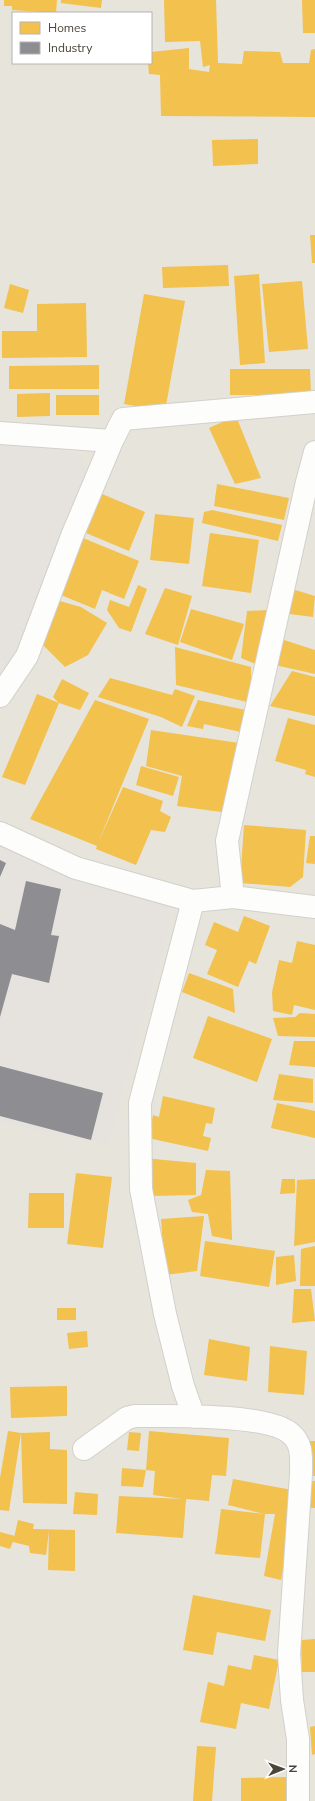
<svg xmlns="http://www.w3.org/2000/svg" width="315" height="1801" font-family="'Nunito Sans',sans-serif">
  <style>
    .residential { fill: #e7e4dc; fill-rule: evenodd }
    .industrial { fill: #e6e2de }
    .homes { fill: #f2c14e }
    .industry { fill: #8d8d92 }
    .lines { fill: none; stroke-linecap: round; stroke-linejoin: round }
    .street-casing { stroke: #d2d0cb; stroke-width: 24 }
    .street { stroke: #fdfdfc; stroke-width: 22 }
  </style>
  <rect width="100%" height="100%" fill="#f4f2ee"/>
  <path class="residential" d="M0,0H315V1801H0ZM13,13H151V63H13Z"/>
  <path class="industrial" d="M0,446L35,448L79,454L86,472L11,660L0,673Z
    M0,822L168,900L170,923L108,1144L0,1124Z"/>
  <path class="homes" d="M4,0H57L56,13L12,10V6H4Z
    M61,0H102L101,8L61,3Z
    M164,0H216L218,63L242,64L244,51L280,52L283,63H309L311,50L315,49V117L161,116L160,75L149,74L148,63H151V52L189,48V69L209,72L210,65L203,67L200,41L165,42Z
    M302,0H315V33H303Z
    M258,139V164L213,166L212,140Z
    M310,235H315V263H312Z
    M228,265L229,286L163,288L162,267Z
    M259,274L265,363L240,365L234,276Z
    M302,281L308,349L269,352L262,284Z
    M10,284L29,290L23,313L4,308Z
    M144,294L185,301L165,411L124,404Z
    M86,303L87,357L2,358V331H37V304Z
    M99,365V389H9V366Z
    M230,369H310L311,395H230Z
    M50,393V416L17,417V394Z
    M56,395H99V415H56Z
    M236,416L261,478L235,484L209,428Z
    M217,484L289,498L284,520L214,506Z
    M102,494L145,512L129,551L86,533Z
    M212,510L282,525L278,541L202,523L204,512Z
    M155,514L194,518L189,564L150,560Z
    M210,533L259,540L251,593L202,586Z
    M83,538L139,561L124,599L102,590L95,609L61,595Z
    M138,585L147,589L131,632L119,628L107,610L110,600L129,607Z
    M165,588L192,596L178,645L145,634Z
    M292,589L315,596L313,617L282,613Z
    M56,600L81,607L107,623L88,655L65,667L43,645Z
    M191,609L244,624L232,660L180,642Z
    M269,610L260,666L241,658L247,611Z
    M284,640L315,650V674L275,665Z
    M175,647L251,667V703L176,685Z
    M292,671L315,677V716L270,706Z
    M110,678L172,695L175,689L195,696L182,727L161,717L98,697Z
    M62,679L89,693L80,710L59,703L53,697Z
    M37,694L59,703L25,785L2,777Z
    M95,700L149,719L98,843L123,787L163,801L160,811L171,817L165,832L151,830L136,865L96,849L97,846L30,819Z
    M198,700L246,710L241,732L204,724L203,729L187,726Z
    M288,718L315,725V777L305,774L306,770L275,761Z
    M151,730L239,743L229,813L177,806L182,776L146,766Z
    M141,766L179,777L173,796L136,785Z
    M244,825L306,830L303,877L290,887L240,883Z
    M310,836H315V864L306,863Z
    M244,916L270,926L256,964L249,961L238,987L207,974L217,950L205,945L214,922L238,932Z
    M297,941L315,945V1010L294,1005L292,1015L273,1011L272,992L279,960L292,963Z
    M189,973L233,989L235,1013L182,992Z
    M300,1013L315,1014V1037L278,1036L273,1018L295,1017Z
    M208,1016L272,1039L257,1082L193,1058Z
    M294,1041H315V1067L289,1065Z
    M279,1074L313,1079V1103L273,1100Z
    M163,1096L215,1108L212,1124L206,1123L203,1136L211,1138L208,1151L148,1138L153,1115L159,1117Z
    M277,1103L315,1111V1138L271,1128Z
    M144,1158L196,1163V1195L150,1196Z
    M206,1170L230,1171L232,1240L212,1236L208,1214L192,1212L188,1200L201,1195Z
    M76,1173L112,1177L103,1248L67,1244Z
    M282,1179H295V1193L280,1194Z
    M315,1179V1242L294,1246L297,1180Z
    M29,1193H64V1228H28Z
    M204,1216L197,1271L165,1275L161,1219Z
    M205,1241L275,1251L269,1287L200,1276Z
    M315,1246V1286H300L301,1249Z
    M294,1255L296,1281L276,1285V1257Z
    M294,1289H311L315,1321L292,1323Z
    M57,1308H76V1320H57Z
    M87,1331L88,1347L69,1349L67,1333Z
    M209,1339L250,1347L247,1381L204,1375Z
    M270,1346L307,1351L304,1395L268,1392Z
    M67,1386V1416L11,1418L10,1387Z
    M8,1431L21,1433L9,1511L0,1510V1478Z
    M149,1431L229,1438L226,1476L212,1475L209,1501L186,1499L183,1538L116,1533L119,1496L182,1499L153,1495L155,1471L146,1470Z
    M50,1432V1449L67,1450V1504L23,1503L21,1433Z
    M129,1432L141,1433L139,1451L127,1450Z
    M307,1441H315V1476L295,1474Z
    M122,1468L146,1470L143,1487L121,1486Z
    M233,1479L298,1491L281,1580L264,1576L275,1514H265L260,1558L215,1554L221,1509L264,1514L228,1505Z
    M298,1481H315V1508L297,1507Z
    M75,1492L98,1494L97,1515L73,1514Z
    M18,1520L34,1524L33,1529L75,1530V1571L48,1570L49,1531L46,1555L30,1553L29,1546L13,1542Z
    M0,1532L15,1536L10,1549L0,1546Z
    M193,1595L271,1610L265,1641L217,1632L213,1655L183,1650Z
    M315,1639V1672H302L301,1640Z
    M254,1655L279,1660L269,1709L241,1703L236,1729L200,1722L208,1682L224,1686L228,1665L251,1670Z
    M315,1726V1754L312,1755L310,1727Z
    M197,1746L216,1747L212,1801H193Z
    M287,1777V1801H241V1778Z"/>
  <path class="industry" d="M0,860L6,863L0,877Z
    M26,881L61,889L51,935L59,936L49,983L12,974L0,1017V924L15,930Z
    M0,1066L103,1093L91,1140L0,1116Z"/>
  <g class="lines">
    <defs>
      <path id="street" d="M0,433L112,441L123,419L315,402
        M0,696L27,656L72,536L112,441
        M0,833L76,868L193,901L233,897L315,907
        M233,897L227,841L307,482L315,452
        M193,901L140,1103L141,1189L165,1314L183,1386L194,1417
        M84,1449L127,1418L135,1416C168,1416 268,1413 291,1434C303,1444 301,1459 301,1474L289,1654L292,1700L298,1739V1801"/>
    </defs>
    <use href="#street" class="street-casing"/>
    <use href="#street" class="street"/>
  </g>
  <rect x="12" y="12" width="140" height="52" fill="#ffffff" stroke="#b7b4b0"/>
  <rect x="20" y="22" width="20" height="12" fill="#f2c14e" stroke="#b7b4b0"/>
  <text x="48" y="32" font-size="12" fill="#4b4439">Homes</text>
  <rect x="20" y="42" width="20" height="12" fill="#8d8d92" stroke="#b7b4b0"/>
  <text x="48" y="52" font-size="12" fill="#4b4439">Industry</text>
  <g transform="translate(283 1769) rotate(89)" stroke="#ffffff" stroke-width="3" paint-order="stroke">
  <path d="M0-3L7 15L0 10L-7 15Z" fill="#4b4439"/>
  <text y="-6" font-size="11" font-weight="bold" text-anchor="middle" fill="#4b4439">N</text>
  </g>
</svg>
